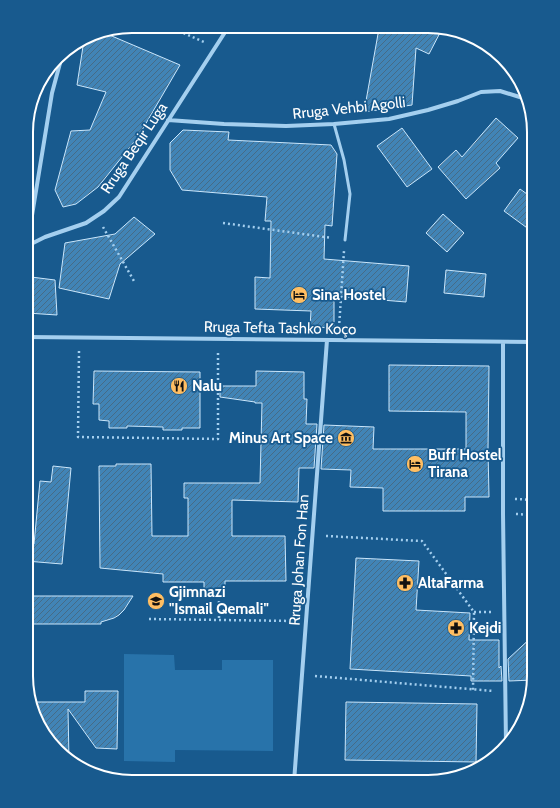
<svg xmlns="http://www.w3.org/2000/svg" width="560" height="808" font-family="Cabin,sans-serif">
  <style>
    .park { fill: #2873aa }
    .building { fill: url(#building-hatch); stroke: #cae6fb }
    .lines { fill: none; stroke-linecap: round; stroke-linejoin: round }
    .path { stroke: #a4cfef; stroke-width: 2.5; stroke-dasharray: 2 3; stroke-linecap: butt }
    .service { stroke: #a4cfef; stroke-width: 3 }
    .minor { stroke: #a4cfef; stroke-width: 4 }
    .labels { text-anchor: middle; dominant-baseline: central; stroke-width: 3.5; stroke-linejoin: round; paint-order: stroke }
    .street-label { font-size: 15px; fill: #fff; stroke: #185a8e }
    .poi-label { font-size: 15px; font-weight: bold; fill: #fff; stroke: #185a8e; text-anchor: start }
    .rim { fill: none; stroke: #fff; stroke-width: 2 }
  </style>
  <defs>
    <pattern id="building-hatch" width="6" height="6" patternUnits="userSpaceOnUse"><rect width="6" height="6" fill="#4184b6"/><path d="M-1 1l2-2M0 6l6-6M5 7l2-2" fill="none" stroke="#466b86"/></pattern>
  </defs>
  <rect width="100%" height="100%" fill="#185a8e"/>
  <path class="park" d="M124,654L174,655L175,670H222V660H273V751L175,750V762L124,761Z"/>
  <path class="building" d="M376,27H443L429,54L416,48L412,105L364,112L378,34L381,29Z
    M100,31L180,65L138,137L98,187L76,204L63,207L55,190L71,131L90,130L106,92L77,85L84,40Z
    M496,118L518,138L496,163L500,168L466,199L438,167L456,150L462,157Z
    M402,128L432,169L407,187L377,146Z
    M183,130L229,132L228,140L331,145L337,154L332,226L325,225L324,259L409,266L406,302L334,296V328L310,327L311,311L255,309V277L270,278L271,221H265L267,197L182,190L170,170V143Z
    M520,189L534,199V233L504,211Z
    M443,214L464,233L447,252L426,233Z
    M134,217L155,234L120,264L109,299L59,288L65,243L115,234Z
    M446,270L486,274L484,297L444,293Z
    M31,277L55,280L57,315L27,313V293Z
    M389,365L489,366L488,450L489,497H465V511H383V488L350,487L351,470L321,469L324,425L374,427L373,449H466V412L389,411Z
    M94,371L200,372V428H182V430H163V427L127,426V428H109V421L99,420V404H93Z
    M256,371L304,372V399H307L306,424H317L314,468H299L298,502L232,500V536H285L286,581H225V596H204V582H163V574L100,568L99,466H116V464H151L152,536H188V498H184V483H260L262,403H255V402L220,397V386H256Z
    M53,466L71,468L62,564L26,561V544H34L40,481L51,482Z
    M356,558L419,561L416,610L470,613L469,640H499V668L501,666L502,681H471V676L350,669Z
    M26,596H133L124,610L119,615L114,618L101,622V624H26Z
    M534,635V680L509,681L508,659Z
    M85,691H118L117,749L96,748L68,709L69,761L37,723L32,702H85Z
    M346,702L477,704L476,762L345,760Z"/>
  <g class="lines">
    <path class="path" d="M179,31L204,42
      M223,223L332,238
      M103,227L134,281
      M339,328L344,251
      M79,351L78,437L218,439V352
      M515,499L534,500
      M516,514L534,515
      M326,536L422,541L474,612L473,690
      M219,596V620
      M474,612H491
      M149,619L294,621
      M315,676L493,691"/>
    <path class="service" d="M334,124L344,160L350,194L345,240"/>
    <path class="minor" d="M168,120L224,124L286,126L334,124L389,119L428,110L458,101L481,92L500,91L526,99
      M27,246L45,237L86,223L104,211L119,197L229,26
      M27,246L52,93L63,52
      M27,337L534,342
      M503,342V514L506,744
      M294,782L327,340"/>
  </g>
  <defs>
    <symbol id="hotel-disc" viewBox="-11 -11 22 22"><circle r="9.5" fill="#ffbe62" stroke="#185a8e"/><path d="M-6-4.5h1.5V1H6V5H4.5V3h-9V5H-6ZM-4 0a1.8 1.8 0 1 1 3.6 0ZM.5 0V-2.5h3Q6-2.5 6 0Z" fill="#111"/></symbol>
    <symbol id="restaurant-disc" viewBox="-11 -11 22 22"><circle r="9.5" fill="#ffbe62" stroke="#185a8e"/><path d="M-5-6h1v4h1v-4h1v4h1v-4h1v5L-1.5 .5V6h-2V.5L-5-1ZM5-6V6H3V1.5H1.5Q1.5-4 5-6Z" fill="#111"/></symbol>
    <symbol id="museum-disc" viewBox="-11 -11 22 22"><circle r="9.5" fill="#ffbe62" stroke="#185a8e"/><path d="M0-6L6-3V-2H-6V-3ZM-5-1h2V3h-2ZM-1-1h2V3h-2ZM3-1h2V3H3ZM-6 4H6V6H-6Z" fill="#111"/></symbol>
    <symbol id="pharmacy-disc" viewBox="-11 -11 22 22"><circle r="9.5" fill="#ffbe62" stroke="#185a8e"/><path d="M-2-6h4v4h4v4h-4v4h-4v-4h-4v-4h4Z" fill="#111"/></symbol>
    <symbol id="school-disc" viewBox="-11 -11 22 22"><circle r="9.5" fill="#ffbe62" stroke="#185a8e"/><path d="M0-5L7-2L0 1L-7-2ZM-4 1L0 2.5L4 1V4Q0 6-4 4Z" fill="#111"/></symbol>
  </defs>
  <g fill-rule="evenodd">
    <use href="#hotel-disc" x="289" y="285" width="20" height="20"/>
    <use href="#restaurant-disc" x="169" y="376" width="20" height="20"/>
    <use href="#museum-disc" x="336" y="428" width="20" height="20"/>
    <use href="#hotel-disc" x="405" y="454" width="20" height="20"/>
    <use href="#pharmacy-disc" x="395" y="573" width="20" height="20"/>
    <use href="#school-disc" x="146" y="591" width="20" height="20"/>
    <use href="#pharmacy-disc" x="446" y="618" width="20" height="20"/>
  </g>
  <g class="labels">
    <g class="street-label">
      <text transform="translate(349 108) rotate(-6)">Rruga Vehbi Agolli</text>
      <text transform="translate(134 148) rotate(-56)">Rruga Beqir Luga</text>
      <text transform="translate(280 328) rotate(1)">Rruga Tefta Tashko Koço</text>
      <text transform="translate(299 560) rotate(-86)">Rruga Johan Fon Han</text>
    </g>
    <g class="poi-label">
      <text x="312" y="295">Sina Hostel</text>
      <text x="192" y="386">Nalu</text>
      <text x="333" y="438" text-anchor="end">Minus Art Space</text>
      <text x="428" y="455">Buff Hostel<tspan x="428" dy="17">Tirana</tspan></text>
      <text x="418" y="583">AltaFarma</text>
      <text x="169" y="592">Gjimnazi<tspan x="169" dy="17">"Ismail Qemali"</tspan></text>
      <text x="469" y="628">Kejdi</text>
    </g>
  </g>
  <path d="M0 0H560V808H0ZM132 33H428A99 99 0 0 1 527 132V676A99 99 0 0 1 428 775H132A99 99 0 0 1 33 676V132A99 99 0 0 1 132 33Z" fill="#185a8e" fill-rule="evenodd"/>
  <path class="rim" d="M132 33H428A99 99 0 0 1 527 132V676A99 99 0 0 1 428 775H132A99 99 0 0 1 33 676V132A99 99 0 0 1 132 33Z"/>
</svg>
